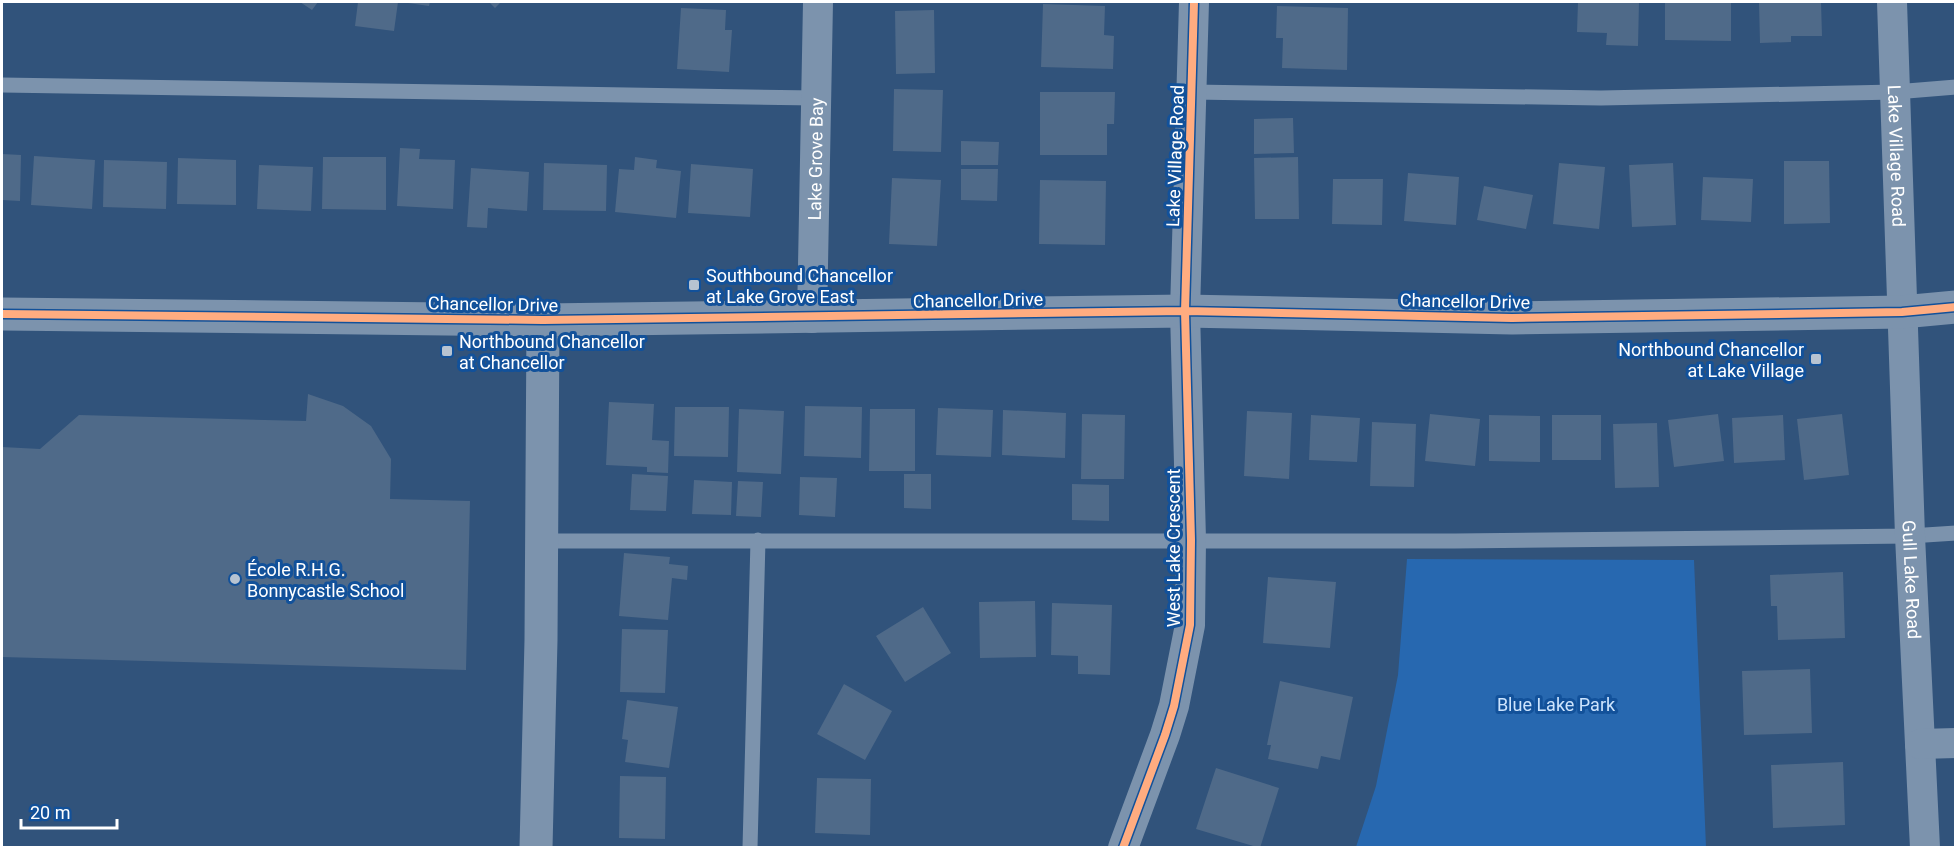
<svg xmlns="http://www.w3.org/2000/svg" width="1957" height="849" font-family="Roboto,sans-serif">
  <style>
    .green { fill: #2768b0 }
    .building { fill: #4f6a89 }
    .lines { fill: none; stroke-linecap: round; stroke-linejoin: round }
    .service { stroke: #7c93ad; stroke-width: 15 }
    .minor { stroke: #7c93ad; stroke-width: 30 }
    .tertiary { stroke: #7c93ad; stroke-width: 33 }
    .cycleway-casing { stroke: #12519a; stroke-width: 11 }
    .cycleway { stroke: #ffac80; stroke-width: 8 }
    .poi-dot { fill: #b7c3d1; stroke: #12519a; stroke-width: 2 }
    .labels { text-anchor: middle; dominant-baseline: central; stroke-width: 6; stroke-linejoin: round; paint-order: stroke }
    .street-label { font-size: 18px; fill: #fff; stroke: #12519a }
    .poi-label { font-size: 18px; fill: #fff; stroke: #12519a; text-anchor: start }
    .park-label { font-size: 18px; fill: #cde4fd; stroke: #12519a }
  </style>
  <rect width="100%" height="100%" fill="#31537b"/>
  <path class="green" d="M1407,559L1694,560L1706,847H1356L1376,786L1398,675Z"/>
  <path class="building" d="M300,2H318L312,10Z
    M358,2H398L394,31L355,26Z
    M401,2H430L429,6Z
    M489,2H501L495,8Z
    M1578,2H1639L1638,46L1606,45L1607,33L1577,32Z
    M1665,2H1731V41L1665,40Z
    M1759,2H1821L1822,36H1791V42L1760,43Z
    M1043,4L1105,6L1104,35L1114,36L1113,69L1041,67Z
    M1277,6L1348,8L1347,70L1282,68L1283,38H1276Z
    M681,8L726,10L725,30H732L729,72L677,69Z
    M934,10L935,73L896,74L895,11Z
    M894,89L943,90L941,152L893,151Z
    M1040,92H1115L1114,124H1107V155H1040Z
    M1293,118L1294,153L1254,154V119Z
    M961,141L999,142L998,165H961Z
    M400,148L420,149L419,159L455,160L453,209L397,206Z
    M2,154L21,155L20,201L2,200Z
    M34,156L95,160L92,209L31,205Z
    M323,157H386V210L322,209Z
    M635,157L657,160L656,168L681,171L676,218L615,212L619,169L634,170Z
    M1298,157L1299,219H1255L1254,158Z
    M178,158L236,160V205L177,204Z
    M104,160L167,162L166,209L103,207Z
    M1784,161H1829L1830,223L1784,224Z
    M544,163L607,165L606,211L543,210Z
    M1559,163L1605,167L1599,229L1553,224Z
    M1673,163L1676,225L1632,227L1629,165Z
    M691,164L753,169L750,217L688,213Z
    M259,165L313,167L311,211L257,209Z
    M471,168L529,172L527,211L488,208L487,228L467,227Z
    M961,169H998L997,201L961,200Z
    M1408,173L1459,177L1456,225L1404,221Z
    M1703,177L1753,179L1751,222L1701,220Z
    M892,178L941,180L937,246L889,244Z
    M1333,179H1383L1382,225L1332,224Z
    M1040,180L1106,181L1105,245L1039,244Z
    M1484,186L1533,195L1526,229L1477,220Z
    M308,394L343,406L371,426L391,459L390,499L470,501L466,670L2,657V447L40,449L79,415L306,421Z
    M609,402L654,404L652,440L669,441L668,473L647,472V467L606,465Z
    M805,406L862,407L861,458L804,456Z
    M675,407H729L728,457L674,456Z
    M938,408L993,410L991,457L936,455Z
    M739,409L784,411L781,474L737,472Z
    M870,409H915V471H869Z
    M1003,410L1066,413L1065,458L1002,455Z
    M1247,411L1292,413L1289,479L1244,476Z
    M1082,414L1125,415L1124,479H1081Z
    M1430,414L1480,419L1475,466L1425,461Z
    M1718,414L1724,461L1674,467L1668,420Z
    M1842,414L1849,475L1804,480L1797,419Z
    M1311,415L1360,418L1357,462L1309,460Z
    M1489,415L1540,416V462L1489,461Z
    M1552,415H1601V460H1552Z
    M1783,415L1785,460L1734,463L1732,418Z
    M1372,422L1416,424L1414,487L1370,486Z
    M1657,423L1659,487L1615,488L1613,424Z
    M632,474L668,476L666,511L630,510Z
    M904,474H931V509L904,508Z
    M800,477L837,478L835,517L799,515Z
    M694,480L732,482L731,515L692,514Z
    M738,481L763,482L761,517L736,516Z
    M1072,484L1109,485V521L1072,520Z
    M624,553L670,557L669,564L688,566L687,580L672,578L668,620L619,616Z
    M1843,572L1845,638L1778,640L1777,606H1771L1770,575Z
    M1268,577L1336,582L1330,648L1263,643Z
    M1035,601L1036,657L980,658L979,602Z
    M1052,603L1112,605L1110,675L1078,674V656L1051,655Z
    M923,607L951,653L905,682L876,636Z
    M622,629L668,630L665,693L620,692Z
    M1810,669L1812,733L1744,735L1742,671Z
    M1280,681L1353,697L1340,760L1321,756L1318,769L1268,759L1271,745H1267Z
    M844,684L892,711L865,760L817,734Z
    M627,700L678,707L669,768L625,762L628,740L622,739Z
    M1843,762L1845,825L1773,828L1771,765Z
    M1216,768L1279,788L1260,848L1196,829Z
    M620,776L666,777L665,839L619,838Z
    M817,778L871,779L870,835L815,833Z"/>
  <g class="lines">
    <path class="service" d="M2,85L816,98
      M1192,92L1601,98L1895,92L1956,87
      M541,541H1455L1910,536L1956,533
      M750,848L758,540"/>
    <g class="minor">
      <path id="s1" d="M1892,2L1910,536L1925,848"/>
      <path id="s2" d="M812,318L818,2"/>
      <path d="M1920,744L1956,743"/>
      <path d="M1123,848L1165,735L1174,706L1190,625L1191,540L1185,311L1194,2"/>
    </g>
    <path class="tertiary" d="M2,314L543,320L1185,311L1512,318L1902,312L1956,307
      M536,848L541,640L543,320"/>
    <defs>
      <path id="cycleway" d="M2,314L543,320L1185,311L1512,318L1902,312L1956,307
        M1123,848L1165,735L1174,706L1190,625L1191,540L1185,311L1194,2"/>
    </defs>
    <use href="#cycleway" class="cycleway-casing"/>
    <use href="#cycleway" class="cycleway"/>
  </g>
  <g class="poi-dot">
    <rect x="688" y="279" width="12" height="12" rx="3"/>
    <rect x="441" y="345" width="12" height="12" rx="3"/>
    <rect x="1810" y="353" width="12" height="12" rx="3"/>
    <circle cx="235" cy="579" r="6"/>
  </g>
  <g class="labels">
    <g class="street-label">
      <text transform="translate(1175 156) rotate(-88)">Lake Village Road</text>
      <text stroke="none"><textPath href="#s1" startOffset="154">Lake Village Road</textPath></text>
      <text stroke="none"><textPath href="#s2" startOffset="159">Lake Grove Bay</textPath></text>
      <text transform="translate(978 300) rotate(-1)">Chancellor Drive</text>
      <text transform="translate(1465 301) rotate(1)">Chancellor Drive</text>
      <text transform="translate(493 304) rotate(1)">Chancellor Drive</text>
      <text transform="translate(1173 548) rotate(-90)">West Lake Crescent</text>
      <text stroke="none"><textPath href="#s1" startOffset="578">Gull Lake Road</textPath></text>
    </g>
    <g class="poi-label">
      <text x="706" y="275">Southbound Chancellor<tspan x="706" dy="21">at Lake Grove East</tspan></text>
      <text x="459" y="341">Northbound Chancellor<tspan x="459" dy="21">at Chancellor</tspan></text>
      <text x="1804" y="349" text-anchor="end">Northbound Chancellor<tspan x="1804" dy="21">at Lake Village</tspan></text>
      <text x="247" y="569">École R.H.G.<tspan x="247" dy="21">Bonnycastle School</tspan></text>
    </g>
    <g class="park-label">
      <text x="1556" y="704">Blue Lake Park</text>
    </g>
  </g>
  <rect width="1957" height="849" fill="none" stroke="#ffffff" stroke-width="6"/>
  <path d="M21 819v9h96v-9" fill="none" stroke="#ffffff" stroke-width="3"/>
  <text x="30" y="819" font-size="18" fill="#ffffff" stroke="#12519a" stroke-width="4.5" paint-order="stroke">20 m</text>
</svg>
